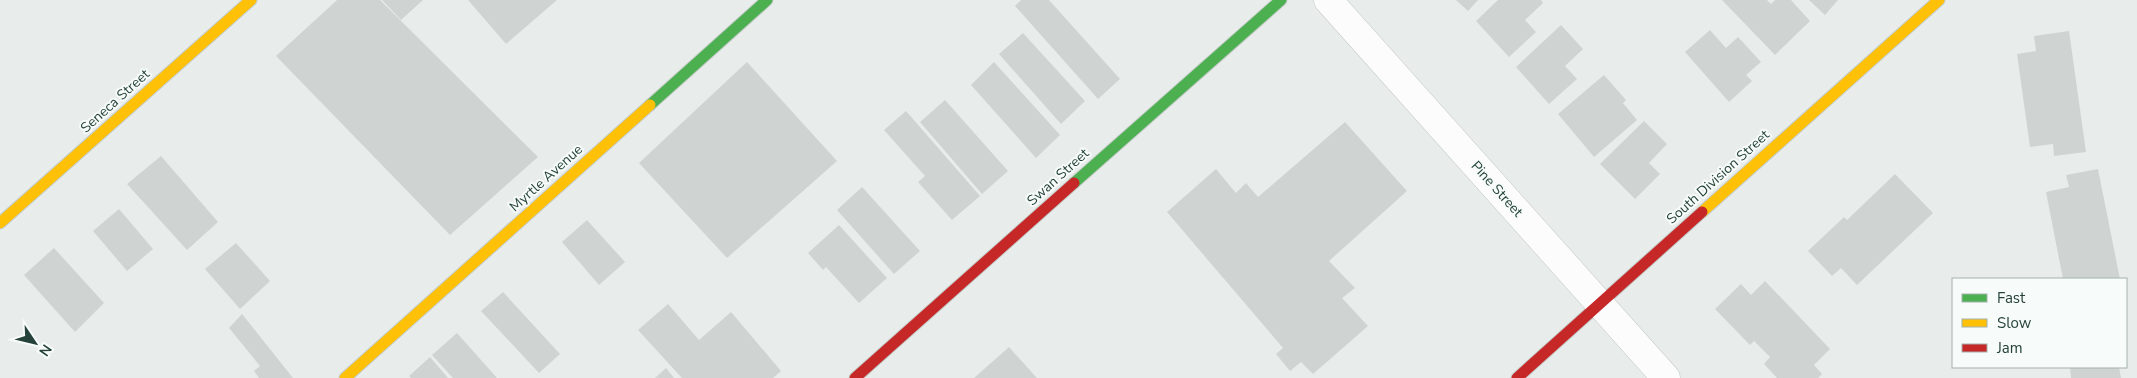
<svg xmlns="http://www.w3.org/2000/svg" width="2137" height="378" font-family="'Nunito Sans',sans-serif">
  <style>
    .building { fill: #cfd4d2 }
    .lines { fill: none; stroke-linecap: round; stroke-linejoin: round }
    .street-casing { stroke: #c5cac8; stroke-width: 29 }
    .fast-casing { stroke: #c3cbc8; stroke-width: 13 }
    .slow-casing { stroke: #c3cbc8; stroke-width: 13 }
    .jam-casing { stroke: #c3cbc8; stroke-width: 13 }
    .street { stroke: #fcfcfc; stroke-width: 28 }
    .fast { stroke: #4caf50; stroke-width: 11 }
    .slow { stroke: #ffc107; stroke-width: 11 }
    .jam { stroke: #c62828; stroke-width: 11 }
    .labels { text-anchor: middle; dominant-baseline: central; stroke-width: 4; stroke-linejoin: round; paint-order: stroke }
    .street-label { font-size: 14px; fill: #24423a; stroke: #f7fbf9 }
  </style>
  <rect width="100%" height="100%" fill="#e8edeb"/>
  <path class="building" d="M337,0H380L538,157L450,235L276,56Z
    M382,0H423L401,20Z
    M468,0H557L506,44Z
    M1021,0H1049L1120,79L1098,99L1015,6Z
    M1456,0H1478L1468,11Z
    M1498,0H1541L1543,3L1525,20L1536,32L1509,57L1476,21Z
    M1722,0H1767L1771,4L1775,0H1791L1810,21L1775,55Z
    M1809,0H1838L1825,15Z
    M1561,25L1583,49L1565,66L1577,79L1549,104L1516,67Z
    M1710,30L1726,48L1738,37L1761,62L1746,75L1752,81L1729,102L1685,52Z
    M2069,31L2086,152L2054,156L2053,144L2030,147L2017,54L2036,51L2034,36Z
    M1023,33L1085,101L1061,124L999,54Z
    M747,62L837,161L727,258L639,163Z
    M994,62L1060,135L1036,158L971,85Z
    M1604,75L1626,100L1623,103L1637,120L1594,157L1558,114Z
    M945,100L1008,171L982,194L920,122Z
    M906,111L980,196L952,220L918,182L925,176L884,130Z
    M1644,121L1667,144L1649,163L1660,174L1635,199L1600,164Z
    M1345,122L1407,191L1329,261L1355,288L1342,298L1368,326L1313,374L1301,362L1290,371L1276,354L1283,348L1167,212L1216,169L1236,193L1246,183L1258,197Z
    M161,156L218,222L187,250L127,184Z
    M2098,169L2120,279H2063L2046,192L2069,187L2066,175Z
    M1895,174L1933,213L1857,285L1841,268L1832,276L1808,251L1844,217L1847,220Z
    M862,187L920,251L894,274L837,210Z
    M119,209L153,249L127,271L93,231Z
    M587,220L625,262L599,285L562,242Z
    M839,225L887,278L859,303L826,267L823,270L808,253Z
    M236,243L270,281L240,309L205,269Z
    M54,248L104,303L75,332L24,275Z
    M1765,281L1830,349L1814,365L1822,374L1818,378H1777L1764,364L1770,357L1754,341L1750,345L1715,309L1741,284L1751,295Z
    M503,292L560,354L539,373L481,311Z
    M668,304L699,340L731,312L781,371L773,378H682L638,330Z
    M242,314L293,378H259L254,371L260,366L229,328Z
    M457,333L497,378H453L432,355Z
    M1009,347L1037,378H974Z
    M430,357L448,378H411L409,376Z
    M2070,367H2119L2121,378H2071Z
    M666,368L674,378H655Z"/>
  <g class="lines">
    <defs>
      <path id="street" d="M1328,0L1666,378"/>
      <path id="fast" d="M650,105L767,0
        M1074,183L1281,0"/>
      <path id="slow" d="M1702,212L1939,0
        M0,223L251,0
        M345,378L650,105"/>
      <path id="jam" d="M855,378L1074,183
        M1517,378L1702,212"/>
    </defs>
    <use href="#street" class="street-casing"/>
    <use href="#fast" class="fast-casing"/>
    <use href="#slow" class="slow-casing"/>
    <use href="#jam" class="jam-casing"/>
    <use href="#street" class="street"/>
    <use href="#fast" class="fast"/>
    <use href="#slow" class="slow"/>
    <use href="#jam" class="jam"/>
  </g>
  <g class="labels">
    <g class="street-label">
      <text transform="translate(115 101) rotate(-42)">Seneca Street</text>
      <text transform="translate(1058 177) rotate(-42)">Swan Street</text>
      <text transform="translate(1718 177) rotate(-42)">South Division Street</text>
      <text transform="translate(546 178) rotate(-42)">Myrtle Avenue</text>
      <text transform="translate(1497 189) rotate(48)">Pine Street</text>
    </g>
  </g>
  <rect x="1952" y="278" width="175" height="90" fill="#f7fbf9" stroke="#a3b1ad"/>
  <rect x="1962" y="294" width="25" height="8" fill="#4caf50" stroke="#a3b1ad"/>
  <text x="1997" y="303" font-size="15" fill="#24423a">Fast</text>
  <rect x="1962" y="319" width="25" height="8" fill="#ffc107" stroke="#a3b1ad"/>
  <text x="1997" y="328" font-size="15" fill="#24423a">Slow</text>
  <rect x="1962" y="344" width="25" height="8" fill="#c62828" stroke="#a3b1ad"/>
  <text x="1997" y="353" font-size="15" fill="#24423a">Jam</text>
  <g transform="translate(35 343) rotate(125)" stroke="#f7fbf9" stroke-width="4" paint-order="stroke">
  <path d="M0-4L9 19L0 12L-9 19Z" fill="#24423a"/>
  <text y="-8" font-size="14" font-weight="bold" text-anchor="middle" fill="#24423a">N</text>
  </g>
</svg>
